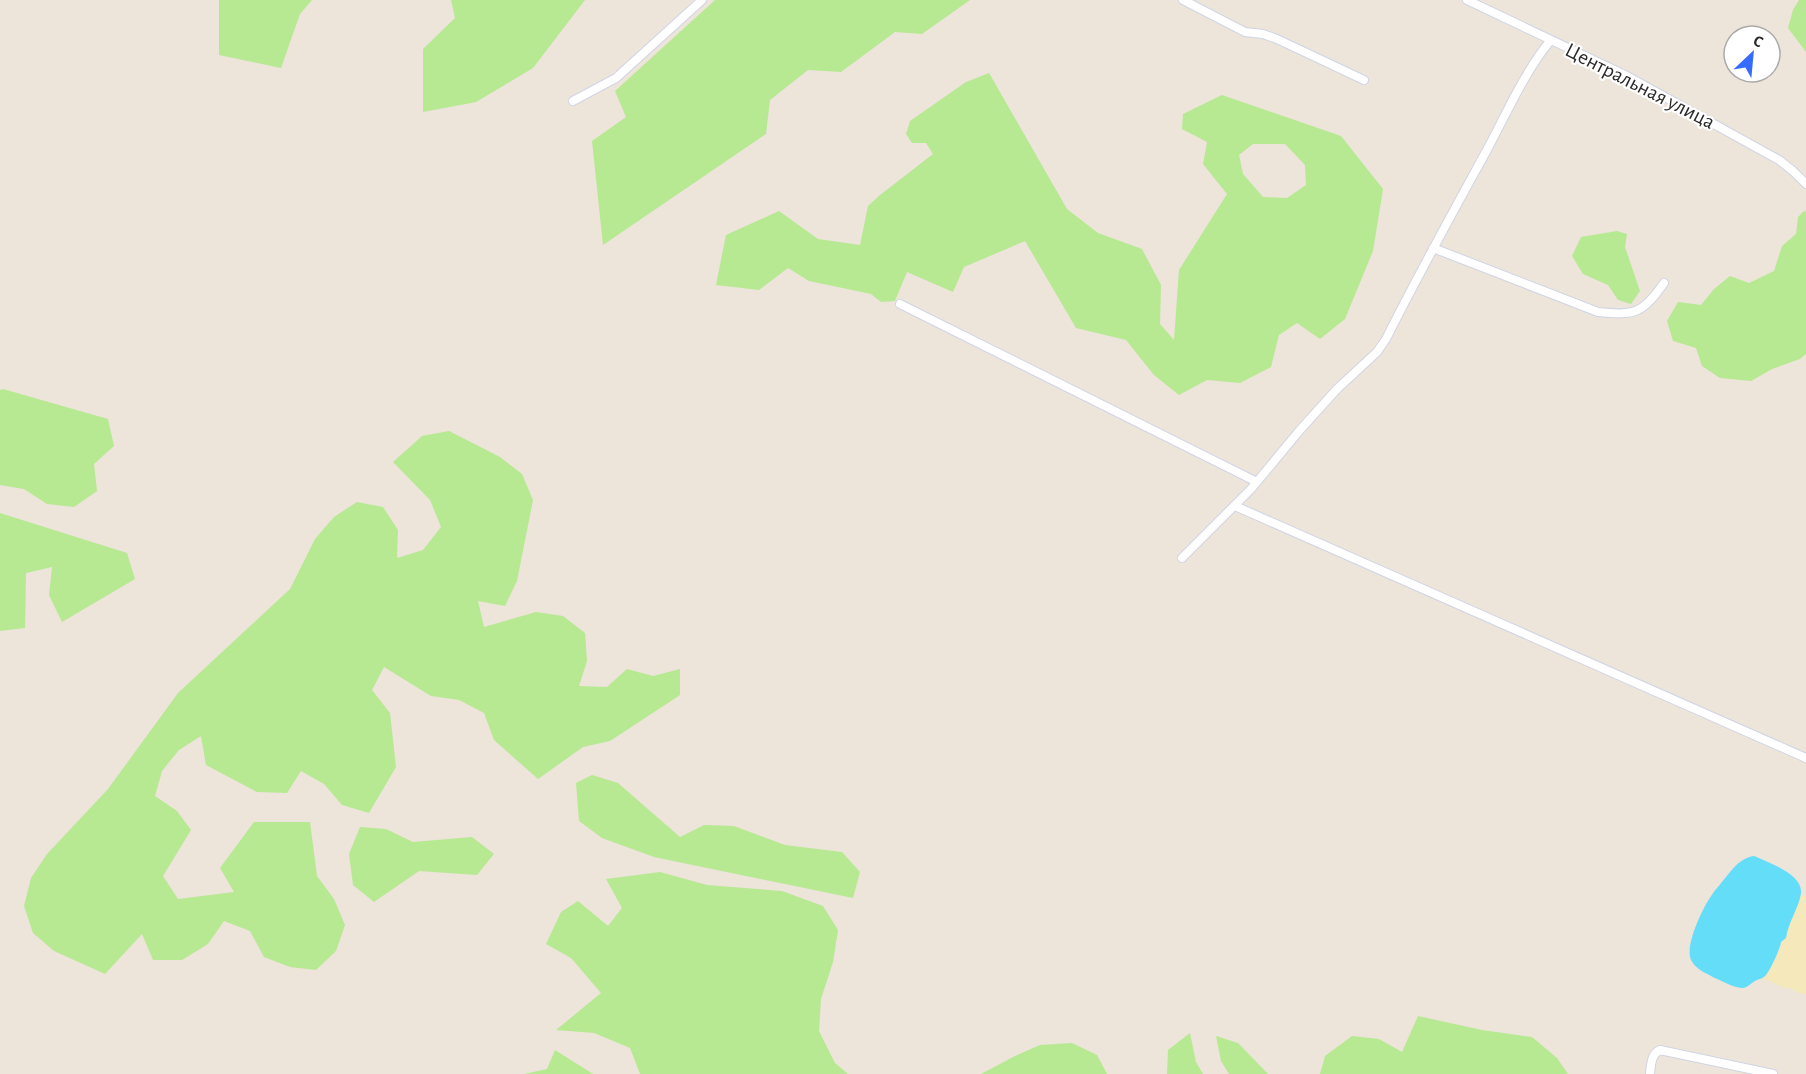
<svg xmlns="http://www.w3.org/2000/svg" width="1806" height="1074" font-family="'Alegreya Sans',sans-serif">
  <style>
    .green { fill: #b6e992; fill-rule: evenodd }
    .sand { fill: #f5e8ba }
    .water { fill: #64ddf9 }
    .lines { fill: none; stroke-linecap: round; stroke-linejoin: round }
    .street-casing { stroke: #d0d5e4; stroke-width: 10 }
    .street { stroke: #fff; stroke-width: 8 }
    .labels { text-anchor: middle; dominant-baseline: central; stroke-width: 4.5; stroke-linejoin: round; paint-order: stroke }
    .street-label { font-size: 21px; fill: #2a2a2a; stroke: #fff }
  </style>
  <rect width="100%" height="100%" fill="#ede4da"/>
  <path class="green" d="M219,0H312L300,14L281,68L219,55Z
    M451,0H585L533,68L476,102L423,112V49L455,18Z
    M715,0H970L922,34L895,32L841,72L808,70L770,100L766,134L603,245L592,141L626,117L615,91Z
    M1799,0H1806V52L1788,28L1793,10Z
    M989,73L1067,209L1098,233L1142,249L1161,285L1160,324L1174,340L1179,270L1227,194L1203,164L1207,142L1182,129L1183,114L1222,95L1341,136L1383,189L1373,251L1345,319L1320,339L1297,323L1279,335L1271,367L1240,383L1207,380L1179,395L1154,375L1126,340L1076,328L1025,241L964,267L953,292L907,272L895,301L881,302L871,294L809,281L788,268L759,290L716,285L726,235L779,211L818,239L860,245L868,206L880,195L933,154L926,143H912L906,134L910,121L966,82ZM1253,144H1285L1305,165L1306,185L1287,198L1263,197L1243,174L1239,155Z
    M1804,211L1806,212V354L1800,359L1772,369L1751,381L1720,378L1702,366L1696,348L1673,341L1667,321L1678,302L1701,305L1714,289L1730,276L1749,283L1774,271L1782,246L1796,234L1798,217Z
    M1617,231L1627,234L1625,247L1640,291L1631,304L1618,300L1608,285L1583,274L1572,256L1581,237Z
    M3,389L108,419L114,446L94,464L97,491L74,507L47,504L24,489L0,485V390Z
    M449,431L500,457L522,474L533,500L517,581L505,606L478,601L484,627L536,612L563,616L585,633L587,661L579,686L607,687L627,669L653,676L680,669V695L610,741L583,747L538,779L494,740L484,713L459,700L431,696L384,667L372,690L390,713L396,767L369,813L342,805L324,784L301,771L287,793L257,792L206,765L201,736L179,750L162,771L155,796L177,811L191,830L163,876L178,899L234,892L220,868L254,822H310L317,876L334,899L345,925L336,951L316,970L290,967L264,957L250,931L224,921L208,944L182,960H153L142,934L105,974L54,951L33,933L24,906L31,878L47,854L108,789L178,693L290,589L315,539L334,517L357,502L383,507L398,530L397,558L423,550L441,527L430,500L393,462L422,436Z
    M0,513L127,553L135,579L62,622L49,595L52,567L26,573L25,628L0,631Z
    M592,775L618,783L680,837L704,825L734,826L785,845L842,852L860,872L853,898L654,857L602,838L579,821L576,783Z
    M360,827L386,829L413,842L472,837L494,854L477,875L419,871L374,902L353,885L349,854Z
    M660,872L707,885L782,891L823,906L838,930L833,962L821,999L819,1031L835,1063L848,1074H640L630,1048L594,1033L556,1030L601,993L571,958L546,944L561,912L578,901L608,926L622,908L606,879Z
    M1418,1016L1482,1030L1532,1037L1557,1058L1568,1074H1320L1325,1056L1352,1036L1379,1039L1402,1052Z
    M1190,1033L1196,1062L1203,1074H1167L1168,1050Z
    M1216,1036L1238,1043L1268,1074H1229L1221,1061Z
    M1072,1043L1097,1055L1107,1074H981L1015,1056L1040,1045Z
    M555,1050L593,1074H524L547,1069Z"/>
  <path class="sand" d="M1801,894L1806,897V994L1798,993L1793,989L1782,987L1762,978L1766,976L1780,949L1781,942L1786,938L1789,924Z"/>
  <path class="water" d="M1754,856C1767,862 1803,874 1801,893C1800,905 1788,923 1786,938L1781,942C1780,949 1771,969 1766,975C1763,979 1758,979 1755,981C1750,984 1748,987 1743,988C1734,988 1725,982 1717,979C1709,975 1695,969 1691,960C1684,944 1706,900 1717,888C1728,876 1737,858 1754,856Z"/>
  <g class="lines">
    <defs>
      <path id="street" d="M1183,0L1245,32L1263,34L1277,39L1364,80
        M1467,0L1625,75L1779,160L1793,171L1806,184
        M573,101L616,78L702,0
        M1433,248L1598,312C1635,316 1643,313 1664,283
        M900,304L1257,482
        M1235,506L1806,758
        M1182,558L1251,489L1300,430L1337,389L1377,352L1386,339C1418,275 1453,212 1488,148C1506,114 1526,70 1550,41
        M1650,1074C1651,1065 1651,1054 1660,1050L1773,1074"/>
    </defs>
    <use href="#street" class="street-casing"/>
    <use href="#street" class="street"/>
  </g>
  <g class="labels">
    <g class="street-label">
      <text transform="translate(1640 86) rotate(27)">Центральная улица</text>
    </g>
  </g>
  <g transform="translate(1752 54) rotate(26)"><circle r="28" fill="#ffffff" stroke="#aaaaaa" stroke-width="1.5"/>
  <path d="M0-4.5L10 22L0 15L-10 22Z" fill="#366bff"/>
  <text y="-9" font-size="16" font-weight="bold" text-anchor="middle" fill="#2a2a2a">С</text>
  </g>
</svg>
